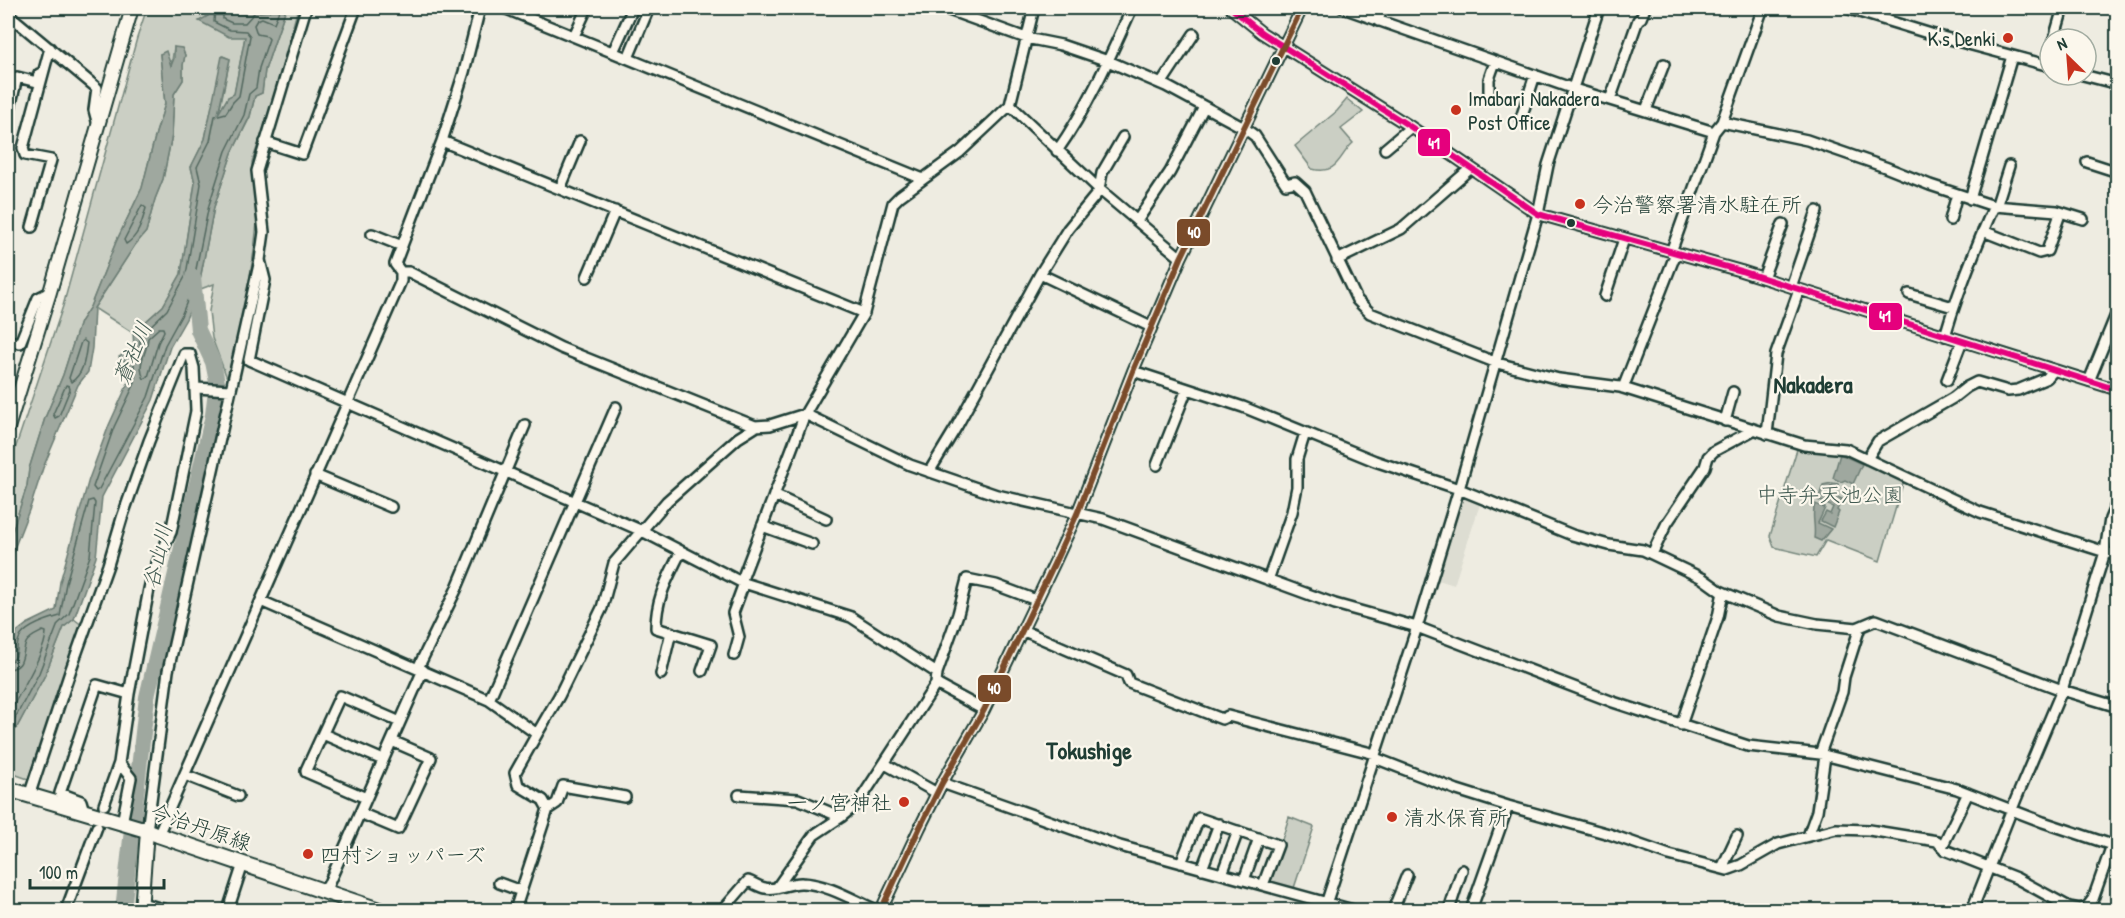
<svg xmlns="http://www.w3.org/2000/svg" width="2125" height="918" font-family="'Patrick Hand','Klee One',sans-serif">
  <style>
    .built { fill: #ddddd2 }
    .green { fill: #cbcfc4; stroke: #75867c; stroke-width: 1.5 }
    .water { fill: #9fa89f; stroke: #6c7d74; stroke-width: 1.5 }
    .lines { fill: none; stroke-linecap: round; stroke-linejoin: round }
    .shore { stroke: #52685f; stroke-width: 1.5 }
    .river { stroke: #9fa89f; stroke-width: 16 }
    .minor-casing { stroke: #1f3d34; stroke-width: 14 }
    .tertiary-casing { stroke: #1f3d34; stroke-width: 16 }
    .secondary-casing { stroke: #1f3d34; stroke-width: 18 }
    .minor { stroke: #fbf7ec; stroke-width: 9 }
    .tertiary { stroke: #fbf7ec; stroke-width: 12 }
    .secondary { stroke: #fbf7ec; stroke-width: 14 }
    .bus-1-casing { stroke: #fbf7ec; stroke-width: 10 }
    .bus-2-casing { stroke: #fbf7ec; stroke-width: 10 }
    .bus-1 { stroke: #e5007d; stroke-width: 6 }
    .bus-2 { stroke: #7a4b2a; stroke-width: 6 }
    .poi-dot { fill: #c8321e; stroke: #fbf7ec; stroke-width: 2 }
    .bus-dot { fill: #1f3d34; stroke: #fbf7ec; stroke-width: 2 }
    .labels { text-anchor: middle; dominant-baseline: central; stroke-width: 4.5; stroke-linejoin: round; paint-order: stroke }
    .poi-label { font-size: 21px; fill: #1f3d34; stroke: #fbf7ec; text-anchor: start }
    .park-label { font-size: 21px; fill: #415a51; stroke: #fbf7ec }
    .street-label { font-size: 21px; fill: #1f3d34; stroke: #fbf7ec }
    .water-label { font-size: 22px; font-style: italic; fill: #455d54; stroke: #fbf7ec }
    .quarter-label { font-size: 24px; font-weight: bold; fill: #1f3d34; stroke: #fbf7ec }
    .line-badge { stroke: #fbf7ec; stroke-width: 2 }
    .badge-label { font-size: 16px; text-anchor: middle; font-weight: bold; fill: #fff }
  </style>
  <rect width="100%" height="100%" fill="#eeece1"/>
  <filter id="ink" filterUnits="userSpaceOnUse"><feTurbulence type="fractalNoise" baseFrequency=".0167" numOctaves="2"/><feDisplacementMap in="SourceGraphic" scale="12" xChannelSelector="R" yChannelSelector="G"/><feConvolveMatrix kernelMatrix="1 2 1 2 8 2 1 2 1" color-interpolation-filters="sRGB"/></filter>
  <g filter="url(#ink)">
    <path class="built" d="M1461,494L1481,501L1454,585L1435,579Z"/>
    <path class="green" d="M147,8H209L208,16L200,21L245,37L234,95L228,97L218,117L230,59L223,56L205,139L191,167L195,183L181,274L163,306L133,333L94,308L135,245L146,232L155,199L163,179L172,135L174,94L183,80V65L185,55L174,47L171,67L160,55L165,104L156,133L142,188L116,242L90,307L80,322L63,375L45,418L29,469L27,486L8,544V493L12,480L8,478V470L63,306L137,38Z
      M286,8H298L269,113L252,162L257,223L254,251L245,306L227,378L212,338L209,311L214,284L198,290L214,207L232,153L250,117L255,96L262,93L265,70Z
      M1347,99L1363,112L1341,129L1353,143C1339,155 1338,176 1312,169L1295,146L1337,111Z
      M1798,446L1845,451L1904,480L1880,561L1826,540L1816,557L1774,547L1770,536Z
      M74,619L83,626L28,779L8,772V735L16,729L45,675L64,627Z
      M1289,817L1314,827L1294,888L1272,883L1270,878Z"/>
    <path class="water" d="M209,8H286L265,70L262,93L255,96L250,116L232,153L214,207L198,290L186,319L170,347L153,400L102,497L96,557L74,619L64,627L45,675L16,729L8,735V658L10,655L14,634L27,624L56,610L60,582L89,479L109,425L129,381L128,364L119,357L134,347L133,333L163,306L181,274L195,183L191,167L205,139L222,56L230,59L218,114L228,97L234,94L245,37H229L199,21L208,16Z
      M174,47L182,48L185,55L183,65V80L174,94L172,135L163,179L155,199L146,232L135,245L94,308L92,348L88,372L78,385L43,468L31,505L14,549L8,582V544L27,486L29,469L45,418L63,375L80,322L90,307L116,242L142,188L156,133L165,104L160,54L166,51L171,66L174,58Z
      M1840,454L1862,464L1853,484L1845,480L1841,482L1833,478Z
      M1832,483L1838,484V486L1836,488L1831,486L1828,491L1833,494L1836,492L1838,493L1837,497L1842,499L1837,510L1839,512L1833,527L1821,521L1826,512L1830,514L1833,507L1818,500L1823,485Z
      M1815,504L1825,508L1818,523L1831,529L1821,541L1814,538C1816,525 1811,515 1815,504Z"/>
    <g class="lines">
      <path class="shore" d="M215,8L214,22L230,30L246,31L250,36L239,96L233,102L226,113L215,116L210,141L197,167L201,184L186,275L167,310L140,336V349L131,358L134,364L135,383L114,427L93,487L96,491L99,489L148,397L165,345L181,316L192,289L209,205L226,151L244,115L249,94L256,88L259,68L269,39L267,36L257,34L254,25L257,20L262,18L274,23L280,8
        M223,8V19L232,23H245L255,12L269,11L272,8
        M142,205L146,208C142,222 139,236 126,244L124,240Z
        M159,328H163L164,331L158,343L148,377L144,379C136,362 147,355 148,338Z
        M83,340L87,343C85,358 84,374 71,382L69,378L81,342Z
        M66,385L69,386L70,389L59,416L55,418L53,414Z
        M8,662C20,660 15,648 19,639C24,627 49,619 60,616L66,583L89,501L93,500L95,503L90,556L69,614L58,624L39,673L12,724L8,728
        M8,669C25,668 21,656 26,643C29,637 37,634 43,631L46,632C46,653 17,696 8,716"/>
      <path class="river" d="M123,910L147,697L213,415L217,382L213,362L198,330L193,277"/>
      <defs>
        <path id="minor" d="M504,8L923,179
          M943,8L1026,38L1061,45L1108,61L1166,86L1244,128L1255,136L1286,184L1295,182L1305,191L1357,300L1370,313L1497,363L1559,379L1620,387L1804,445L1846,449L1980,512L2118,556
          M1231,8L1262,33L1411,127L1538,214L1741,271L2118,390
          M1343,8L1574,89L1714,132
          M1846,8L1931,34L2050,66
          M8,14L97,88L94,110L98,125
          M1378,21L1382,8
          M574,36L587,8
          M2054,39L2063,8
          M613,52L633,8
          M628,58L649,8
          M2083,75L2118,84
          M1161,84L1194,34
          M1489,95V79L1495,62
          M1610,100L1638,20L1641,18L1645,8
          M1010,105L1099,189L1181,258
          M1646,110L1664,64
          M8,117L17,77L37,82L39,74
          M1521,118L1535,75
          M1722,122L1807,140L1885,167L1930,185L1994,206
          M442,141L864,313
          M265,142L302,154L356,8
          M1385,149L1411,127
          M1057,151C1088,107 1110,57 1132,8
          M2087,162L2118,172
          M560,189L580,141
          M1099,189L1102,173L1123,137
          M1970,199L2012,56
          M1996,207L2009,166
          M2057,211L2083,219
          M1950,220L1957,194
          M1137,221L1170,172L1204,107
          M32,227L51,160L25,155L23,148L50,48
          M372,234L402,246
          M1671,252L1714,132L1722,122L1763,8
          M260,260L265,280L249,360L642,531L741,582L851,617L937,673L936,684L984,710
          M1337,260L1401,229L1471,168
          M401,272H409L561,348L755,426L770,425L805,414L910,465L997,495L1103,519L1335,604L1417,627L1613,702L1748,746L1820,754L1957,789L2043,822L2118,847
          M1040,274L1151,327
          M587,277L615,211
          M1763,278L1783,224
          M1791,287L1817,211
          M1909,294L1953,307
          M1605,296L1624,239
          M1945,336C1958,291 1975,249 1994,206L2057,211L2059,217L2047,251L2039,253L1983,231
          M8,341L20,343L38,298L50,292
          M1133,371L1243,407L1375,461L1459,489L1572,535L1609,545L1643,550L1702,578L1720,591L1779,616L1817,624L1857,628L1876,620L2062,690L2118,707
          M1947,380L1962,341
          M2089,381L2118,310
          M196,388L230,390
          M1623,388L1676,253
          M1725,421L1733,392
          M1767,434L1776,354L1799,290
          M1867,459L1878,441L1953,398L1967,387L1977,382L2008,391L2018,390L2047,378L2054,370
          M1157,465L1187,389
          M929,472L957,426L1040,274L1068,229L1100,190
          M315,475L391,507
          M774,495L826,519
          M762,526L812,544
          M681,551C668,578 656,597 656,628L711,645L702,671
          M1652,554L1667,523L1705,467L1708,457L1714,451L1753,430
          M1268,580L1292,512L1297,487V459L1305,433
          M741,582L805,414L864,313L893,203L900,196L960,152L1010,105L1034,8
          M261,601L489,700L537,734L515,773L518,785L543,800L548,809L515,910
          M1022,630L1126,675L1129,683L1222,719L1228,716L1375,754
          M734,655L739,637L733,613L744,583
          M418,668L456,590L525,425
          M937,673L958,614L967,579L996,585L1036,600
          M661,674L671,632
          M489,700L616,407
          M1681,725L1718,617L1723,592
          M323,734L383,760
          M537,734L559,696L602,608L614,563L667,501L738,438L757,426
          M1820,754L1842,692L1844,677L1860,627
          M1375,758L1457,790L1508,806L1609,834L1669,855L1727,870L1741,865L1778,844L1836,829L1869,830L1937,841L1945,850L2016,878L2069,907L2080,909L2087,907L2093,899L2112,845
          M119,763L131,778L122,823
          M885,764L937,793
          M185,775L238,796
          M942,783L1120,846L1353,910
          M739,795L798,799L841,817L859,802L936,684
          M29,796L71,669L108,565L122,518L149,441L184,354H190L194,368L196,411L171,532L153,572L149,589L129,694
          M366,798L306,772V770L340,696L400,722
          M548,809L557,803L563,786L625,797
          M84,811L81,801L60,793L97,685L129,694L119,763L104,805
          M360,813L398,829L431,758L392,741
          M147,831L168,671L260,260L264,232L257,171L306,8
          M158,835L401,281V272L395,264L442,141L464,72L480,8
          M1808,836L1817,811L1825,756
          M1942,847L1968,793
          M1181,863L1199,818L1278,845L1263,885
          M1722,868L1737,836
          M1202,869L1219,824
          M1222,874L1238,831
          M1244,880L1259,838
          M499,883L521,891
          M778,886L814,835L841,817
          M325,892L423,670
          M142,903L166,910
          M66,910L97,827
          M228,910L243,864
          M723,910L748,881C754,883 759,887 765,888C777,891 790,882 802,883C828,884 853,900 876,910
          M881,910L920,827L942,783L984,710L1054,564L1077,514L1133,371L1181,258L1302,8
          M1324,910L1417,627L1459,489L1538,214L1548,165L1599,8
          M1393,910L1407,875
          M1449,910L1462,870
          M1471,910L1508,806
          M1972,910L2016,799L2062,690L2105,552L2110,519L2118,500"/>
        <path id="tertiary" d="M8,428L50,292L132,8
          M141,910L147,831"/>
        <path id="secondary" d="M8,789L143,829L158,835L379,910"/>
      </defs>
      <use href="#minor" class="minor-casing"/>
      <use href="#tertiary" class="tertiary-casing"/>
      <use href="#secondary" class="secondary-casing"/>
      <use href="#minor" class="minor"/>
      <use href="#tertiary" class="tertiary"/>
      <use href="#secondary" class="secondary"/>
      <defs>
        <path id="bus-1" d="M1231,8L1262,33L1411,127L1538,214L1741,271L2118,390"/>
        <path id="bus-2" d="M881,910L920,827L942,783L984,710L1054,564L1077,514L1133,371L1181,258L1302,8"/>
      </defs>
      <use href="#bus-1" class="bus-1-casing"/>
      <use href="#bus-2" class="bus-2-casing"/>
      <use href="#bus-1" class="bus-1"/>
      <use href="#bus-2" class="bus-2"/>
    </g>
  </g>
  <g class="poi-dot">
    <circle cx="2008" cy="38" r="6"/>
    <circle cx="1456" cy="110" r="6"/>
    <circle cx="1580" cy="204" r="6"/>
    <circle cx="904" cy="802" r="6"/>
    <circle cx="1392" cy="817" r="6"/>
    <circle cx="308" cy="854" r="6"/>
  </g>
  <g class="bus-dot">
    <circle cx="1276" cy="61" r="5"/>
    <circle cx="1571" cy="223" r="5"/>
  </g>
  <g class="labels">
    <g class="poi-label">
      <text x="1996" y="38" text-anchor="end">K's Denki</text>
      <text x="1468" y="98">Imabari Nakadera<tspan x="1468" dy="24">Post Office</tspan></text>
      <text x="1592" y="204">今治警察署清水駐在所</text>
      <text x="892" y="802" text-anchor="end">一ノ宮神社</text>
      <text x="1404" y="817">清水保育所</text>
      <text x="320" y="854">四村ショッパーズ</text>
    </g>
    <g class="park-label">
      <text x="1830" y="494">中寺弁天池公園</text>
    </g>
    <g class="street-label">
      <text transform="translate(201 827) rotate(19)">今治丹原線</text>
    </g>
    <g class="water-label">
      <text transform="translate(132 353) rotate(-67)">蒼社川</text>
      <text transform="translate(157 556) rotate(-77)">谷山川</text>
    </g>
    <g class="quarter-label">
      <text x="1813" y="384">Nakadera</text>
      <text x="1089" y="750">Tokushige</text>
    </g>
  </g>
  <g class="line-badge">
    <rect x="1417" y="128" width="34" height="29" rx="6" fill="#e5007d"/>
    <rect x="1176" y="218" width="35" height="29" rx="6" fill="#7a4b2a"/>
    <rect x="1868" y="302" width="35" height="29" rx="6" fill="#e5007d"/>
    <rect x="977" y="674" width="35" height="29" rx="6" fill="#7a4b2a"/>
  </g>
  <g class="badge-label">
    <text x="1434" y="149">41</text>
    <text x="1194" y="238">40</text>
    <text x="1885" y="322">41</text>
    <text x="994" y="694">40</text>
  </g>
  <rect width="2125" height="918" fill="none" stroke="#fbf7ec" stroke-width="30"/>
  <rect x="15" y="15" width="2095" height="888" fill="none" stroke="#1f3d34" stroke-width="2" filter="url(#ink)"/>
  <g transform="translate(2068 57) rotate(335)"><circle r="28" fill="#fbf7ec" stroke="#a3ada2" stroke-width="1.5"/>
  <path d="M0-4.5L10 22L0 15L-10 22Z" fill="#c8321e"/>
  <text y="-9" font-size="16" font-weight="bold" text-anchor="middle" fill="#1f3d34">N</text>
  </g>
  <path d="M30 879v9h134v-9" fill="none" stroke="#1f3d34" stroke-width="3"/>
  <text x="39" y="879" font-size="18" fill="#1f3d34" stroke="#fbf7ec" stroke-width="4.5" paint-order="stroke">100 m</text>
</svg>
